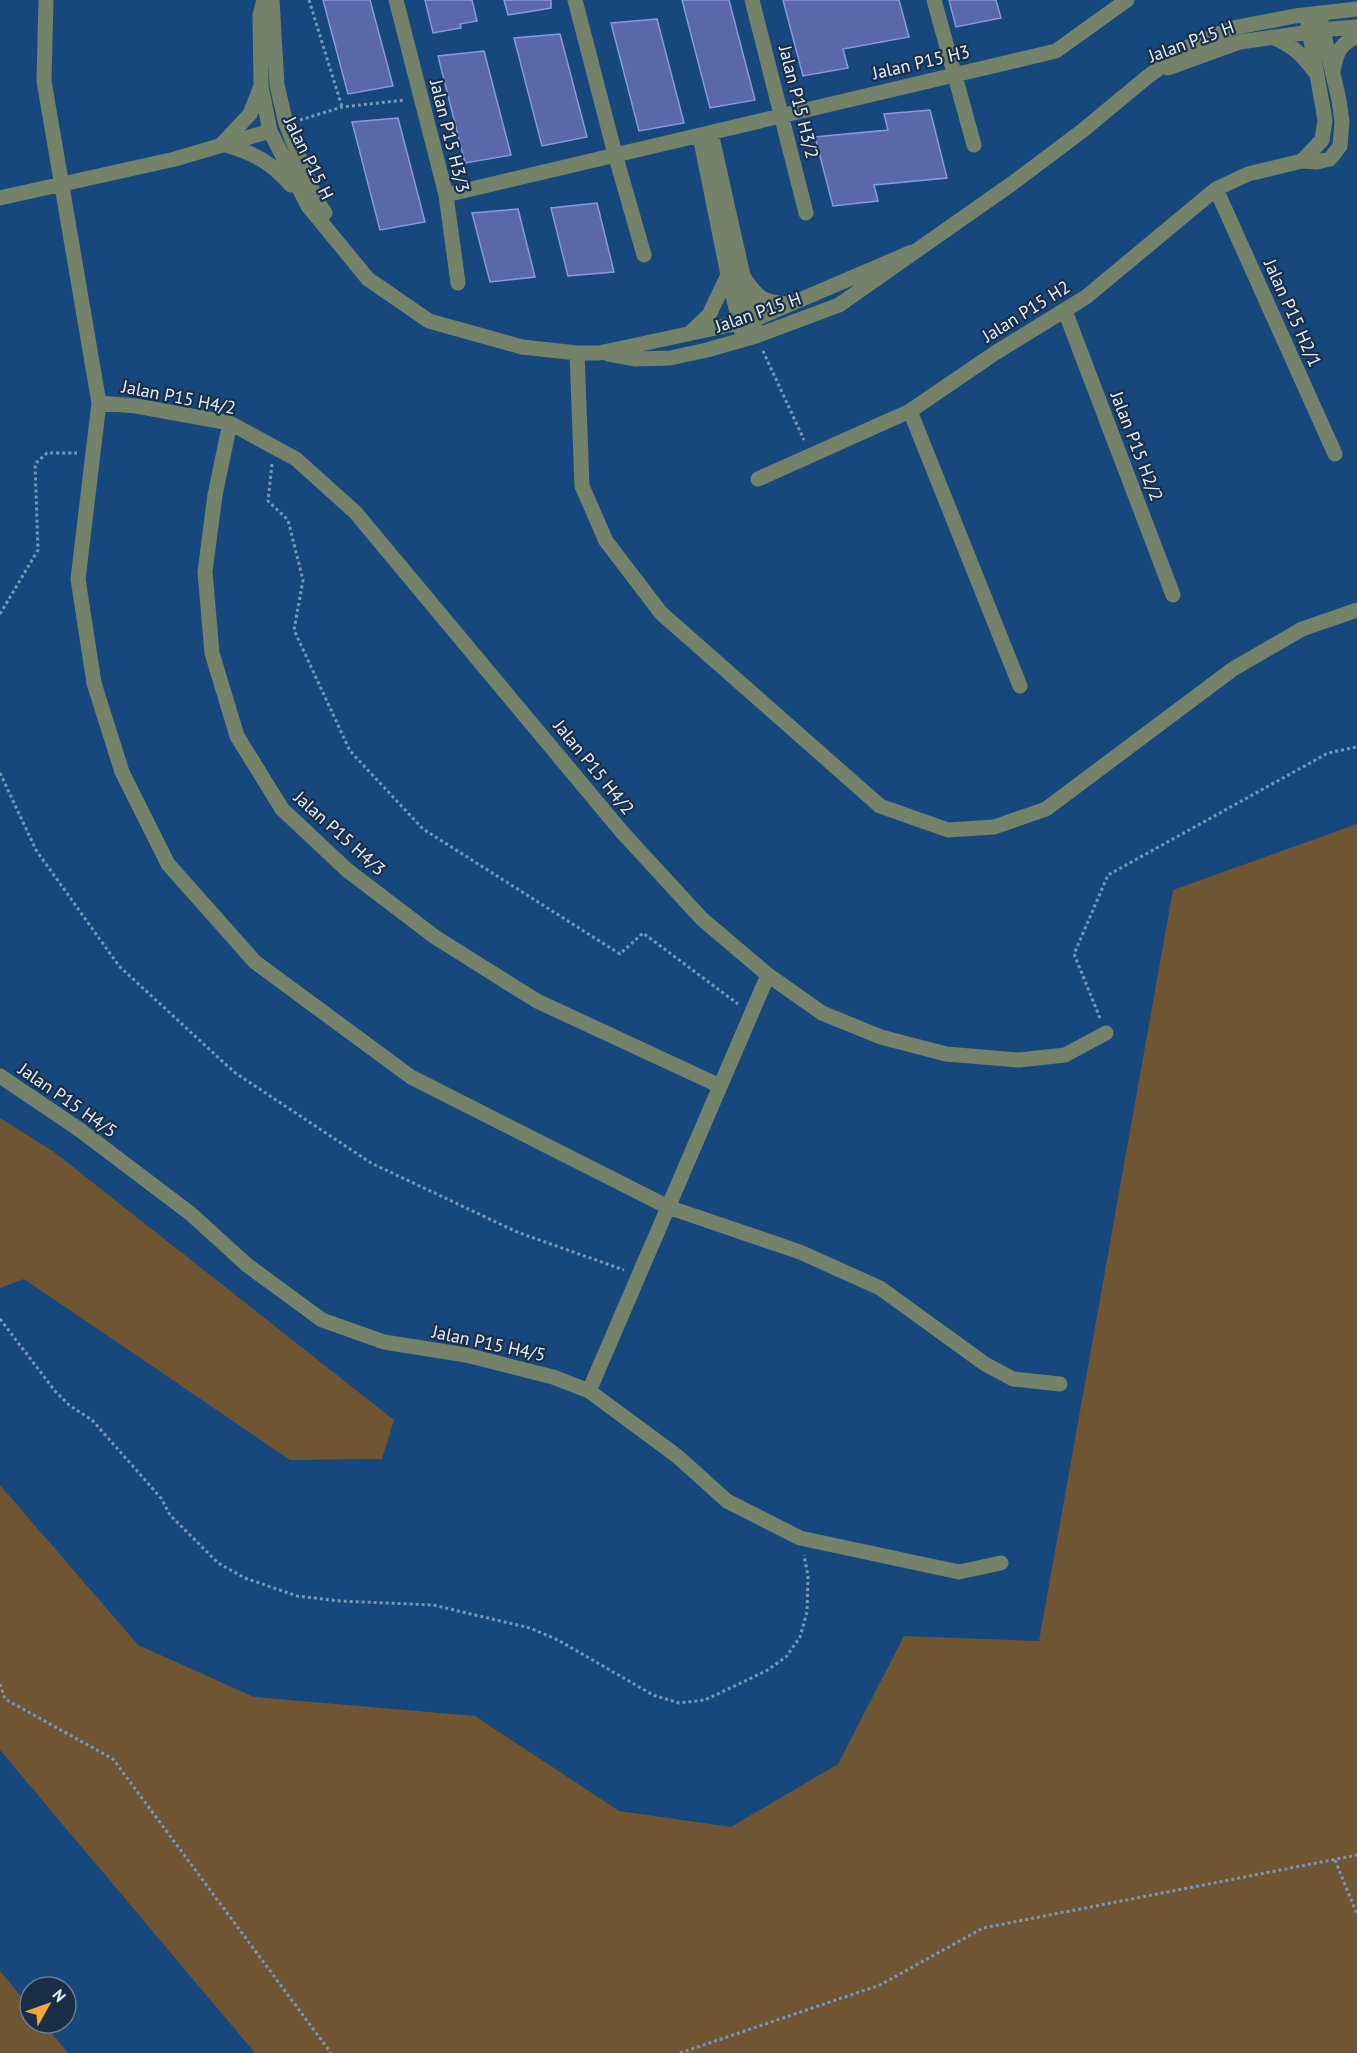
<svg xmlns="http://www.w3.org/2000/svg" width="1357" height="2053" font-family="'PT Sans',sans-serif">
  <style>
    .green { fill: #6f5532 }
    .building { fill: #5a68a9; stroke: #8999de; stroke-width: 1.5 }
    .lines { fill: none; stroke-linecap: round; stroke-linejoin: round }
    .path { stroke: #7997b9; stroke-width: 3; stroke-dasharray: 3 3; stroke-linecap: butt }
    .minor { stroke: #738269; stroke-width: 15 }
    .labels { text-anchor: middle; dominant-baseline: central; stroke-width: 4.5; stroke-linejoin: round; paint-order: stroke }
    .street-label { font-size: 18px; fill: #e6f0fd; stroke: #1a2f47 }
  </style>
  <rect width="100%" height="100%" fill="#17487d"/>
  <path class="green" d="M1357,824V2053H255L0,1750V1485L138,1645L254,1697L475,1716L619,1811L731,1827L838,1764L904,1636L1039,1641L1173,890Z
    M0,1118L54,1152L394,1420L382,1459L290,1460L24,1279L0,1288Z
    M0,1971L30,2007V2023H43L68,2053H0Z"/>
  <path class="building" d="M323,0H370L393,86L348,94Z
    M425,0H472L477,21L460,24L461,28L433,33Z
    M504,0H551V8L508,15Z
    M682,0H729L755,100L710,108Z
    M783,0H899L909,37L843,49L848,68L803,76Z
    M949,0H996L1001,18L956,27Z
    M657,19L684,123L639,131L611,23Z
    M560,34L587,137L542,146L514,38Z
    M484,51L511,155L465,163L438,56Z
    M930,110L947,178L874,185L878,201L833,206L815,137L888,130L884,114Z
    M398,118L425,222L380,230L352,122Z
    M597,203L614,272L568,276L551,208Z
    M518,209L535,277L490,282L472,213Z"/>
  <g class="lines">
    <path class="path" d="M309,0L342,107
      M300,120L342,107L405,100
      M763,351L804,440
      M272,464L268,501L288,520L303,580L294,630L350,751L423,829L620,954L643,933L738,1004
      M0,614L38,550L35,464L47,453H77
      M0,773L36,850L119,966L234,1072L371,1163L517,1232L624,1270
      M1100,1018L1074,954L1108,875L1328,753L1357,747
      M0,1319L55,1391L69,1405L92,1420L161,1498L170,1515L218,1563L245,1578L297,1596L340,1601L433,1605L530,1628L558,1640L653,1695L679,1703L705,1700L766,1671L786,1657L800,1637L807,1612L808,1576L804,1555
      M0,1684L5,1699L113,1759L331,2053
      M1335,1860L1357,1914
      M680,2053L880,1985L983,1928L1357,1855"/>
    <path class="minor" d="M46,0L44,81L99,403L78,579L94,683L122,772L168,864L255,962L411,1077L668,1207L800,1252L880,1288L985,1364L1013,1379L1060,1384
      M264,0L260,15L261,86L270,131L308,206L368,279L429,321L522,347L577,353H599L753,320L912,252
      M272,0L277,85L286,124L317,201L325,213
      M396,0L446,195L458,283
      M575,0L615,154L644,255
      M752,0L806,213
      M934,0L974,145
      M1272,37C1293,46 1302,54 1315,72
      M1168,68L1240,42L1331,29L1357,27
      M1333,71C1336,53 1340,44 1357,36
      M711,133L755,329
      M700,136L728,275L742,333
      M221,145L250,114L261,86
      M226,145C254,153 272,163 291,185
      M1302,161L1322,140L1325,120L1308,24
      M1216,189L1335,454
      M446,195L1056,51L1127,0
      M0,198L175,159L270,131
      M744,278C758,299 764,302 788,304
      M1065,311L1173,595
      M689,334L709,315L728,275
      M577,353L582,486L606,541L661,613L880,806L948,830L994,827L1046,809L1233,669L1302,629L1357,610
      M608,354L636,359L670,358L707,350L756,336L839,305L1010,185L1082,131L1146,78L1186,48L1233,28L1295,16L1357,9
      M99,403L136,406L230,423L296,459L355,512L622,832L702,919L768,975L822,1013L881,1037L946,1054L1019,1060L1065,1055L1106,1033
      M910,411L1020,686
      M230,423L215,495L205,572L212,653L237,736L282,809L347,870L435,937L537,1001L720,1086
      M758,479L910,411L995,353L1086,297L1216,189L1248,174L1302,161L1317,162L1330,159L1340,146L1342,122L1339,100L1319,13
      M0,1076L80,1130L191,1214L247,1265L322,1320L384,1342L466,1355L553,1377L589,1391L677,1456L727,1501L800,1538L959,1572L1001,1563
      M589,1391L768,975"/>
  </g>
  <g class="labels">
    <g class="street-label">
      <text transform="translate(1191 41) rotate(-20)">Jalan P15 H</text>
      <text transform="translate(921 62) rotate(-13)">Jalan P15 H3</text>
      <text transform="translate(799 102) rotate(76)">Jalan P15 H3/2</text>
      <text transform="translate(450 136) rotate(76)">Jalan P15 H3/3</text>
      <text transform="translate(309 158) rotate(64)">Jalan P15 H</text>
      <text transform="translate(1026 311) rotate(-32)">Jalan P15 H2</text>
      <text transform="translate(758 312) rotate(-19)">Jalan P15 H</text>
      <text transform="translate(1293 313) rotate(66)">Jalan P15 H2/1</text>
      <text transform="translate(179 397) rotate(11)">Jalan P15 H4/2</text>
      <text transform="translate(1137 446) rotate(69)">Jalan P15 H2/2</text>
      <text transform="translate(594 767) rotate(51)">Jalan P15 H4/2</text>
      <text transform="translate(340 833) rotate(42)">Jalan P15 H4/3</text>
      <text transform="translate(68 1100) rotate(35)">Jalan P15 H4/5</text>
      <text transform="translate(489 1343) rotate(12)">Jalan P15 H4/5</text>
    </g>
  </g>
  <g transform="translate(48 2005) rotate(50)"><circle r="28" fill="#1a2f47" stroke="#6c7c90" stroke-width="1.5"/>
  <path d="M0-4.5L10 22L0 15L-10 22Z" fill="#eea83c"/>
  <text y="-9" font-size="16" font-weight="bold" text-anchor="middle" fill="#e6f0fd">N</text>
  </g>
</svg>
